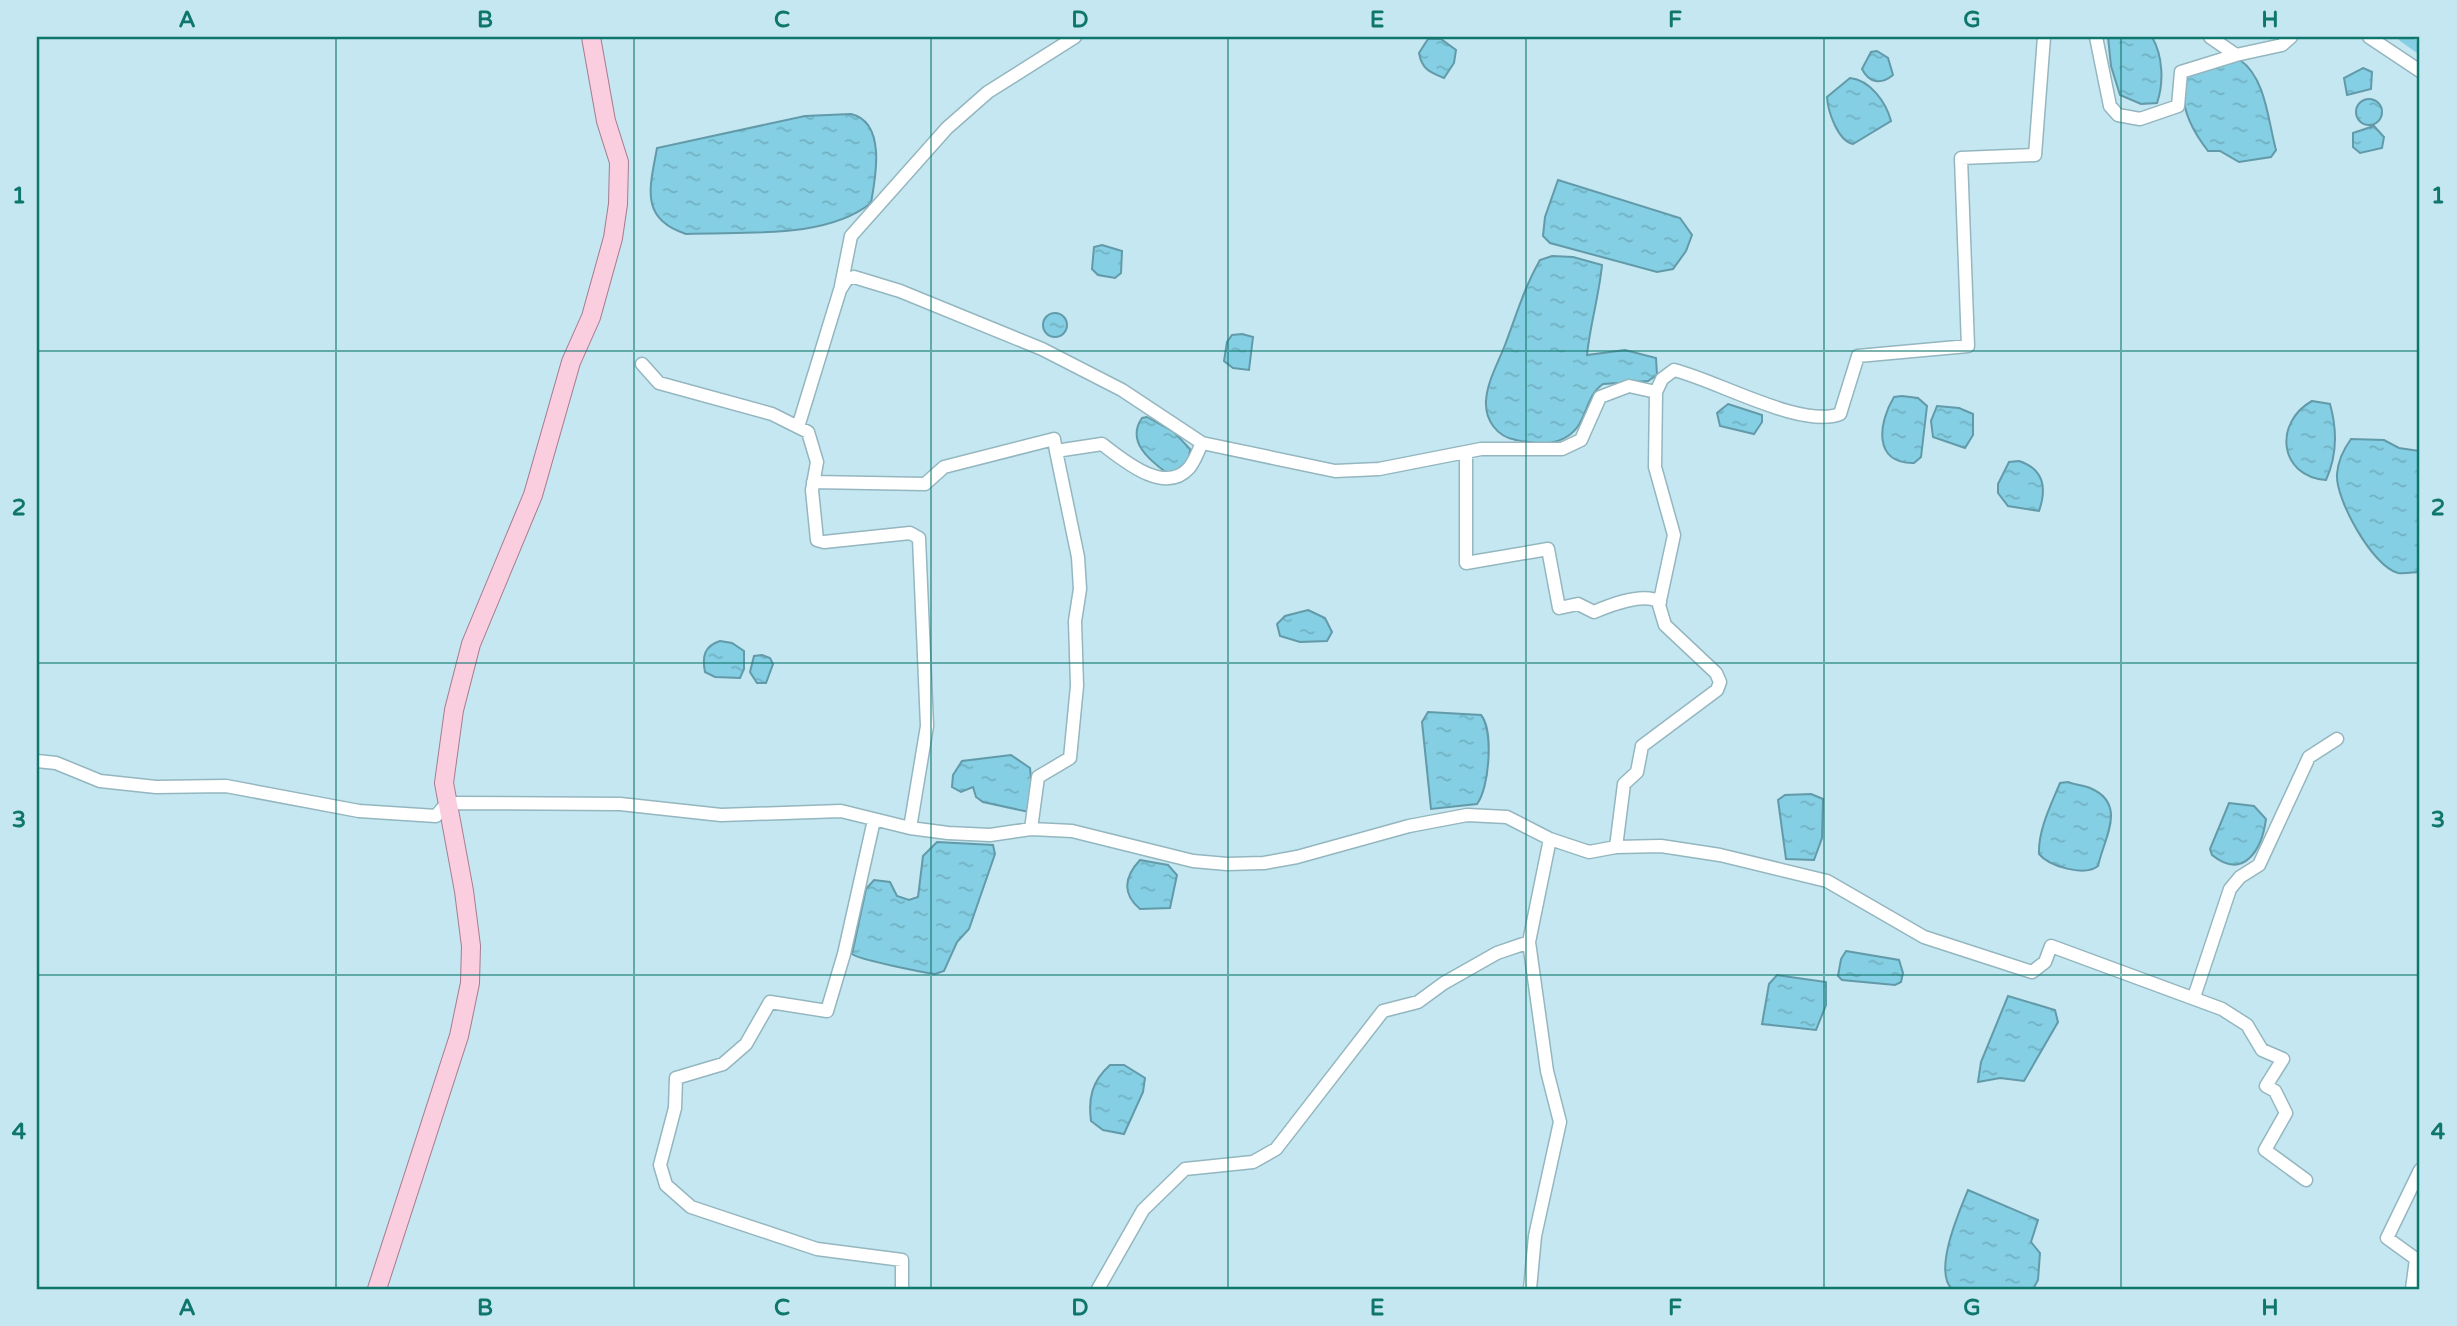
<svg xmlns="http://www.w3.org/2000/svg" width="2457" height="1326" font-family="'Varela Round',sans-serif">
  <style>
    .water { fill: url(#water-ripples); stroke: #629aa9; stroke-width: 2 }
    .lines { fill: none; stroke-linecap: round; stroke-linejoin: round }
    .canal { stroke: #84cfe3; stroke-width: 10 }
    .street-casing { stroke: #94b6bf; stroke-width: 15 }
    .primary-casing { stroke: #a67b8f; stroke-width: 20 }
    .street { stroke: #fff; stroke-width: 12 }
    .primary { stroke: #facedf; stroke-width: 18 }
    .grid { fill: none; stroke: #0f766e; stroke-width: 2; stroke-opacity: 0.55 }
    .neatline { fill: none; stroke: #0f766e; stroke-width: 2.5 }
    .grid-label { font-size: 23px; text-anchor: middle; font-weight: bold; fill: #0f766e }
  </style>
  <defs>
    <pattern id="water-ripples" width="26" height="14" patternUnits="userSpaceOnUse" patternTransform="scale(1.75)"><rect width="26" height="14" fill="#84cfe3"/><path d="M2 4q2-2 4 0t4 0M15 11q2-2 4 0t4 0" fill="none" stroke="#71b1c2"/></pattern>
  </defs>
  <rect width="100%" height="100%" fill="#c4e7f1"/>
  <path class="water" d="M2108,37H2152C2163,56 2164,83 2157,103L2141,104L2120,95L2111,66Z
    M1428,39H1441L1456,50L1454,63L1444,78C1429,72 1422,69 1419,53Z
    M1877,51L1888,58L1893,75C1881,85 1869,83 1862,69L1871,52Z
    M2240,60C2266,78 2268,121 2276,150L2271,157L2239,162L2220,151H2208C2191,129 2175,99 2189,73Z
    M2363,68L2372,72L2371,89L2347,95L2344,78Z
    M1850,78C1870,80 1886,102 1891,121L1853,144C1838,141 1828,112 1827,97Z
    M2356 112a13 13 0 1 1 26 0a13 13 0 1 1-26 0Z
    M851,114C886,122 876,176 871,203C825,240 743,231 686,234C639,219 650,187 657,148L805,116Z
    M2374,126L2384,137L2382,148L2360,153L2353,147V133Z
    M1558,180L1680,218L1692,235L1686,251L1673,269L1657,272L1550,243L1543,236L1545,217Z
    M1102,245L1122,251L1121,273L1115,278L1098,275L1092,269L1094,247Z
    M1552,256L1573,257L1602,265C1599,296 1590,325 1587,355L1625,350L1656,358L1657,375L1648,381L1603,384C1584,397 1588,423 1568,436C1552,447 1533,443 1516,440C1497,437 1485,420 1486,401C1487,382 1498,363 1505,345C1516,316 1524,288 1540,260Z
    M1043 325a12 12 0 1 1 24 0a12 12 0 1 1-24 0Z
    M1242,334L1253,337L1249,370L1233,368L1224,361L1227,342L1232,335Z
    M1902,396L1918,398L1927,406L1921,457L1914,463C1873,464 1878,423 1894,397Z
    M2312,401L2330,404C2337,429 2337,456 2326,480C2278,476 2274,422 2312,401Z
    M1728,404L1762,415V422L1754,434L1720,426L1717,413Z
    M1937,406L1959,408L1973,414V435L1965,448L1933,437L1931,421Z
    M1147,417L1174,432L1190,449L1189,460L1176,471L1167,473C1149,460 1126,441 1142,418Z
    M2351,439L2384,440L2399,448L2420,451V572C2414,572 2405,574 2398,573C2373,567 2335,499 2337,474C2338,460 2343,450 2351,439Z
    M2019,461C2044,469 2047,488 2039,511L2008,506L1998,493V484L2009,462Z
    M1308,610L1325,618L1332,632L1327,641L1300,642L1280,636L1277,624L1285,616Z
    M720,641L732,643L744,651V669L740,678L715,677L705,672C702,657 704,646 720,641Z
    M762,655L770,658L773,664L766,683H757L750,672L754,656Z
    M1428,712L1481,715C1494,731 1489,789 1477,804L1431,809L1422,722Z
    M1011,755L1030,768L1032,789L1029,812L983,802L976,797L973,787L961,792L952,787L953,775L962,761Z
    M2068,782C2075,785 2083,785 2090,788C2128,804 2104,838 2098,866C2084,877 2049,866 2039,854C2038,830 2051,805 2060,783Z
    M1811,794L1823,799L1822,838L1814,860L1786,859L1778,800L1785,795Z
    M2229,803L2254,806L2266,819C2262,849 2244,881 2212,855L2210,849Z
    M937,842L993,845L995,854L969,929L957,942L944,971L935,974C921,972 860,960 852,954L866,889L874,880L890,882L897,896L909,900L918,897L923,856Z
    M1140,860L1168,865L1177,875L1170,908L1140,909C1122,894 1124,877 1140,860Z
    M1846,951L1899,960L1903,973L1901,982L1895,985L1842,980L1838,976L1841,959Z
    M1777,975L1826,982V1005L1816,1030L1762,1024L1769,984Z
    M2008,996L2055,1010L2058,1022L2024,1081L2000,1078L1978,1082L1981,1062Z
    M1110,1065H1124L1145,1078L1143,1092L1124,1134L1103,1130L1091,1121C1088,1098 1092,1081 1110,1065Z
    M1968,1190L2038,1220L2031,1242L2040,1253L2038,1280L2033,1289H1952C1933,1271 1959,1212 1968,1190Z"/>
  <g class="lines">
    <path class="canal" d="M2403,37L2420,49"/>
    <defs>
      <path id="street" d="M2096,37L2110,106L2118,115L2140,119L2178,106L2181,72L2236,55
        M2210,37L2236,55L2282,45L2291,37
        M2369,37L2420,71
        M841,286L851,236L947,128L988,92L1075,37
        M642,364L659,383L772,414L808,432L817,462L812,490L817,540L824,542L910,533L919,538L927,726L910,828
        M1656,392L1662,379L1674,370C1716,380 1801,429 1840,414L1858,356L1968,346L1961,158L2035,155L2044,37
        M798,427L840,290L847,279L854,277L900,291L1042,349L1122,390L1202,443L1335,471L1379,469L1481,449H1562L1581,440L1600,397L1629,386L1656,392L1655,467L1674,535L1659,605L1665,625L1716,673L1720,682L1717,690L1642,746L1637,772L1624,784L1616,847L1589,852L1550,839L1529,942L1497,953L1444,983L1418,1002L1383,1011L1276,1149L1253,1162L1185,1169L1143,1210L1098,1289
        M1466,452V563L1548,549L1559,608L1578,604L1594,612C1610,605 1644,592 1660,602
        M813,482L925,484L944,467L1054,439L1056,451
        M37,761L56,763L100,781L156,787L226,786L359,811L436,816L447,803L620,804L721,815L841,811L910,828L948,833L990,835L1031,829L1072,831L1193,861L1227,864L1264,863L1297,857L1409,826L1467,815L1507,817L1550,839
        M874,820L844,954L827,1011L770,1002L746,1044L723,1064L676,1078L675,1108L660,1165L666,1185L691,1207L817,1249L902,1260V1289
        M1031,829L1038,777L1070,758L1077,686L1075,621L1080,589L1078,557L1056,451L1102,444C1122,459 1164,496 1189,468C1195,461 1198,451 1202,443
        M1616,847L1661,846L1720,855L1827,881L1924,937L2032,972L2045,962L2051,946L2222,1009L2247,1025L2262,1050L2283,1059L2266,1086L2275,1091L2286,1113L2265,1150L2306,1180
        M1529,942L1547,1071L1560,1122L1535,1236L1530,1289
        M2194,997L2230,889L2240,877L2259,865L2309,757L2337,739
        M2412,1289L2416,1259L2387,1238L2420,1170"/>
      <path id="primary" d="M377,1289L459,1036L470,983L471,946L464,891L444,783L454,710L471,644L533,495L571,362L591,317L613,238L618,204L619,162L606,121L591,37"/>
    </defs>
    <use href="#street" class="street-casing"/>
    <use href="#primary" class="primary-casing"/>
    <use href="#street" class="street"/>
    <use href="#primary" class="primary"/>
  </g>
  <path class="grid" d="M336,37V1289M634,37V1289M931,37V1289M1228,37V1289M1526,37V1289M1824,37V1289M2121,37V1289M37,351H2420M37,663H2420M37,975H2420"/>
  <rect width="2457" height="1326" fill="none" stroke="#c4e7f1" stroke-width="77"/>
  <rect x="38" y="38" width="2380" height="1250" class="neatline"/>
  <g class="grid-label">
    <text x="187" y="27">A</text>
    <text x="485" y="27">B</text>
    <text x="782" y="27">C</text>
    <text x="1080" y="27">D</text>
    <text x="1377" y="27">E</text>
    <text x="1675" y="27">F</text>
    <text x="1972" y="27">G</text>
    <text x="2270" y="27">H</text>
    <text x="19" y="203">1</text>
    <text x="2438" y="203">1</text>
    <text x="19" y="515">2</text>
    <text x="2438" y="515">2</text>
    <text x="19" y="827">3</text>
    <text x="2438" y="827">3</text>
    <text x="19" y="1139">4</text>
    <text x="2438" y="1139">4</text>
    <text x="187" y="1315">A</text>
    <text x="485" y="1315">B</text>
    <text x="782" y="1315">C</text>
    <text x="1080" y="1315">D</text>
    <text x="1377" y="1315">E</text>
    <text x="1675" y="1315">F</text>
    <text x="1972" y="1315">G</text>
    <text x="2270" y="1315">H</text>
  </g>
</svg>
